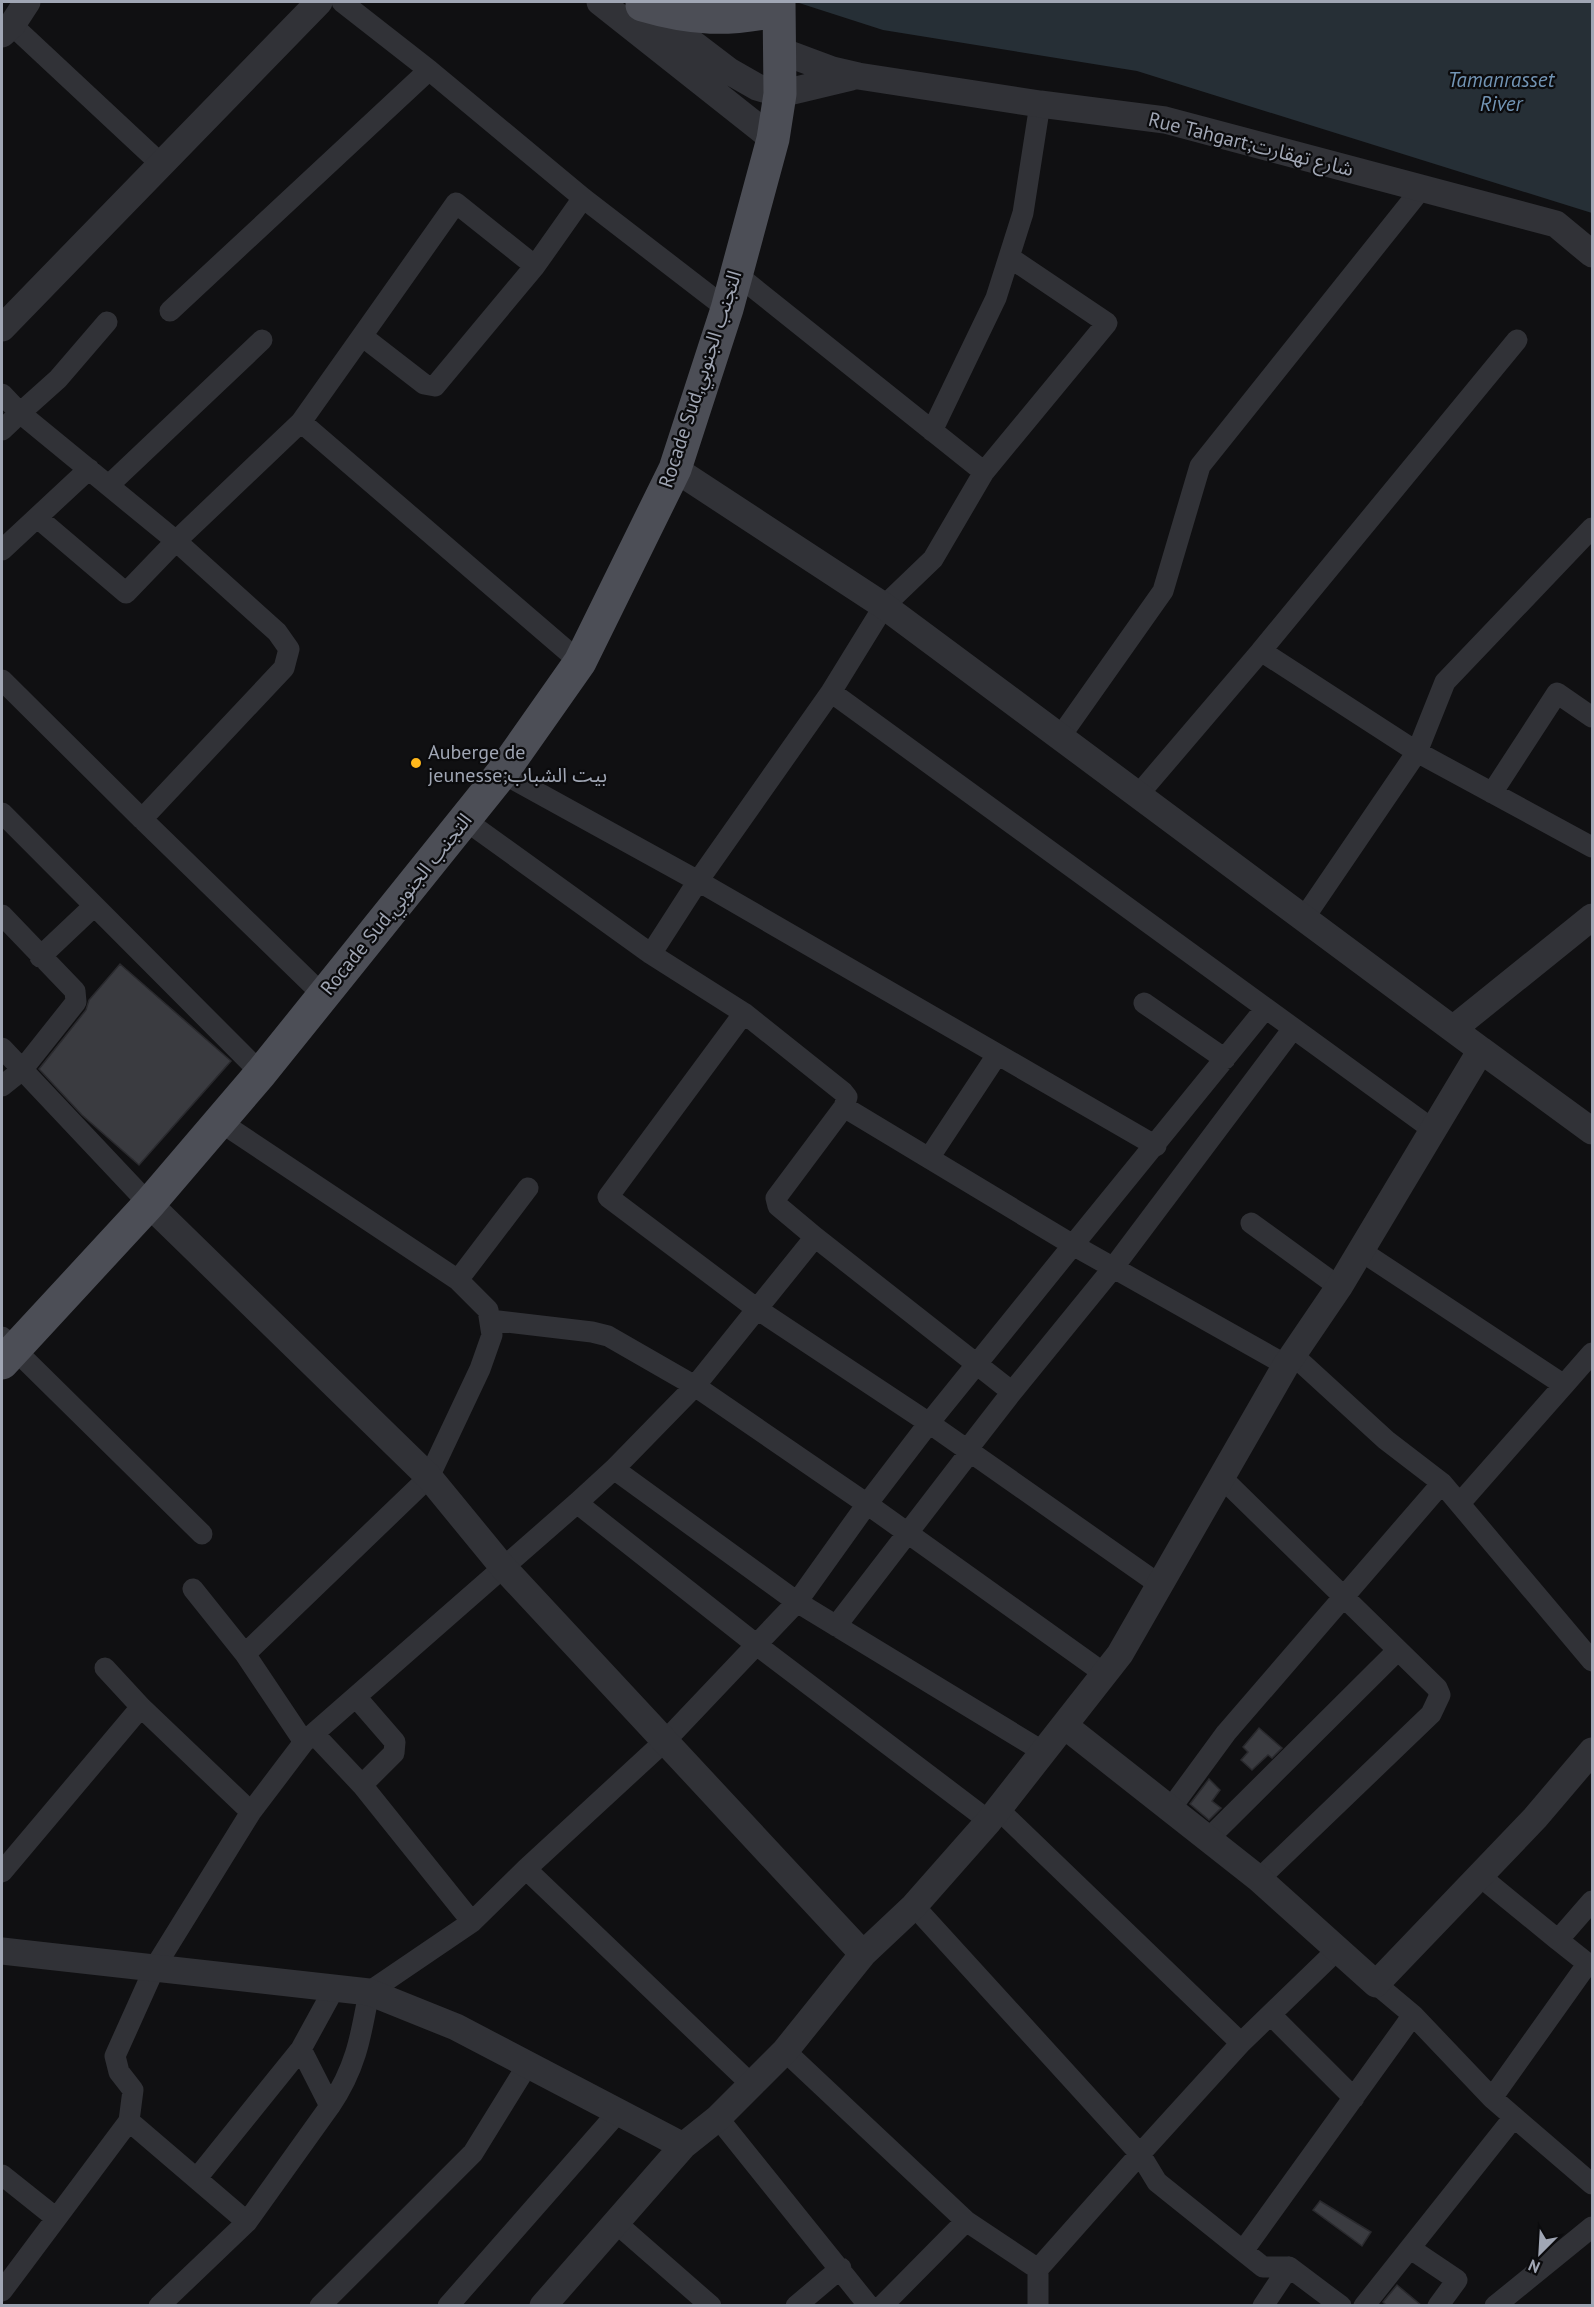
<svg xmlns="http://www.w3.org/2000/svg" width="1594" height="2307" font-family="'PT Sans','Noto Sans Arabic',sans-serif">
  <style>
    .water { fill: #262f36 }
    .building { fill: #3a3b40; stroke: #2a2a2e; stroke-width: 1.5 }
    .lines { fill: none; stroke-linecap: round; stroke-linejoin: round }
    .minor { stroke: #313237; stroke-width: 21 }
    .tertiary { stroke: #313237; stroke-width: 27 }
    .primary { stroke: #4c4e56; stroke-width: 33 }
    .poi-dot { fill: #ffb71b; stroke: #0b0b0d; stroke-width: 2 }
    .labels { text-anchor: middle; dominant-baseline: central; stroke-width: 4.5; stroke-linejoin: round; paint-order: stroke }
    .street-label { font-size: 20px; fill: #a0a6b4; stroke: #0b0b0d }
    .poi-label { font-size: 20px; fill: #a0a6b4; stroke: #0b0b0d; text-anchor: start }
    .water-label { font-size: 21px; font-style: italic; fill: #7294b4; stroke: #0b0b0d }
  </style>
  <rect width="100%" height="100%" fill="#101012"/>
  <path class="water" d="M796,2H1592V213L1137,71L883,30Z"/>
  <path class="building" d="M120,964L231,1061L139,1165L82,1115L39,1069L86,1010L89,1000Z
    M1259,1728L1282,1748L1272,1758L1268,1755L1252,1770L1241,1760L1248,1752L1243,1747Z
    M1209,1779L1220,1790L1212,1801L1221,1808L1209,1820L1190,1804Z
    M1320,2201L1371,2232L1362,2246L1313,2210Z
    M1397,2285L1422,2306H1387L1383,2302Z"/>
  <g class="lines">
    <path class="minor" d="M342,2L429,70L583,198L727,309
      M12,25L162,165
      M535,266L456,203L362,336L424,384L435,386L535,266L583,198
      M735,273L984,472L933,559L884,606L831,692L1432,1129
      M170,311L429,70
      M2,394L20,413L58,379L107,322
      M301,422L580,662
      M2,430L20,413L176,541L277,632L289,649L284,668L142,819L2,680
      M932,431L996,298L1023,213L1040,104
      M984,472L1107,323L1009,257
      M109,485L262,340
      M39,519L126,593L176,541L301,422L362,336
      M2,550L89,469
      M1261,651L1517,340
      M1060,737L1163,591L1200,466L1422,188
      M502,773L698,881L831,692
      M1492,793L1557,693L1592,717
      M1138,795L1261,651L1417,752L1592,847
      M2,813L261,1073
      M142,819L323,995
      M465,820L651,954L698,881L1156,1146
      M2,915L75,991L76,1002L22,1070L2,1086
      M1304,918L1417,752L1445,682L1592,528
      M651,954L744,1013L843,1092L847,1097L844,1107L1073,1245L1265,1009
      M40,957L94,906
      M1144,1003L1225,1059
      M744,1013L608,1197L757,1309L929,1423L1160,1585
      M2,1048L149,1204
      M929,1158L997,1055
      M1251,1223L1339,1287
      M815,1237L1012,1392L967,1450
      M1361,1251L1564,1385L1461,1502
      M458,1280L528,1188
      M490,1320L592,1332L608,1336L695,1386L867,1504L1105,1674
      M2,1337L202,1534
      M1293,1355L1386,1440L1442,1483L1592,1661
      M1564,1385L1592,1353
      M1012,1392L1113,1268L1292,1030
      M614,1469L695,1386L815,1237L778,1206L776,1198L844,1107
      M1222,1478L1437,1688L1440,1695L1431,1714L1259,1879
      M577,1503L614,1469L797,1602L1042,1751
      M193,1589L245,1654
      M836,1626L970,1452
      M105,1668L141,1707
      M356,1697L395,1742L394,1753L362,1785
      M314,1734L362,1785L472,1922
      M304,1742L577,1503L758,1646L989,1821
      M1171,1808L1226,1733L1442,1483
      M998,1809L1241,2043
      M1209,1838L1398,1650
      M2,1872L141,1707L251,1812
      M1481,1877L1558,1940L1592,1901
      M914,1906L1140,2154L1241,2043L1336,1951
      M1558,1940L1592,1967
      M1376,1984L1413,2015L1492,2098L1588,1963
      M1271,2015L1354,2098
      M785,2051L966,2221L1038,2269L1140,2154L1157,2182L1263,2267H1289L1341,2306
      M752,2085L526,1869L666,1740L797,1602L867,1504L929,1423L1073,1245L1286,1365
      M330,2106C356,2068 361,2036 369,1992L472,1922L526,1869
      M1514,2117L1592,2184
      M718,2118L869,2306
      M129,2121L133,2090L119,2072L115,2056L155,1967L251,1812L304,1742L245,1654L429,1477L480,1369L492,1335L488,1310L458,1280L219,1121
      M2,2175L56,2218
      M197,2178L301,2049
      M247,2222L330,2106L301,2049L335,1987
      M615,2222L711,2306
      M1411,2249L1457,2280L1438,2306
      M1243,2251L1413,2015
      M1038,2269V2306
      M2,2291L129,2121L247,2222L159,2306
      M320,2306L473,2153L528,2064
      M448,2306L620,2110
      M796,2306L841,2268
      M882,2306L966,2221
      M1263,2306L1289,2267
      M1364,2306L1514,2117L1492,2098
      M1495,2306L1592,2227"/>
    <path class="tertiary" d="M600,2L773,139
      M645,7L729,71L757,87L780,94L851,77
      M2,34L12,25L27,2
      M781,51L832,70L858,76L1040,104L1165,120L1556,224L1592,254
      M2,328L319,2
      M1453,1029L1592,917
      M1481,1050L1592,1131
      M149,1204L429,1477L502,1566L863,1954
      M1065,1726L1259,1879L1376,1984L1535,1818L1592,1751
      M2,1951L369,1992L456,2027L683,2146
      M543,2306L683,2146L718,2118L785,2051L863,1954L914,1906L989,1821L1120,1654L1286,1365L1339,1287L1481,1050L884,606L675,469"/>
    <path class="primary" d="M642,5C693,20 728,21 779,10
      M2,1363L149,1204L261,1073L502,773L580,662L675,469L727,309L773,139L780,94L779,2"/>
  </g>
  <circle class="poi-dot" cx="416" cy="763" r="6"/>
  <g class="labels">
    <g class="street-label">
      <text transform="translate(1251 144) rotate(14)">Rue Tahgart;شارع تهقارت</text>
      <text transform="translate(700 379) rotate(-72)">Rocade Sud,التجنب الجنوبي</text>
      <text transform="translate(396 904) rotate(-51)">Rocade Sud,التجنب الجنوبي</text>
    </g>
    <g class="poi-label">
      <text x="428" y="752">Auberge de<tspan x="428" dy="23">jeunesse;بيت الشباب</tspan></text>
    </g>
    <g class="water-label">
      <text x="1501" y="79">Tamanrasset<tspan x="1501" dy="24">River</tspan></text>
    </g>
  </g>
  <rect width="1594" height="2307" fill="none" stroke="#a0a6b4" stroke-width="6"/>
  <g transform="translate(1540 2253) rotate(204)" stroke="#0b0b0d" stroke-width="4.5" paint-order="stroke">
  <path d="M0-4.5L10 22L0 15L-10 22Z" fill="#a0a6b4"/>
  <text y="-9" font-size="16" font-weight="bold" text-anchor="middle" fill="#a0a6b4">N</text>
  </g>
</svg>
